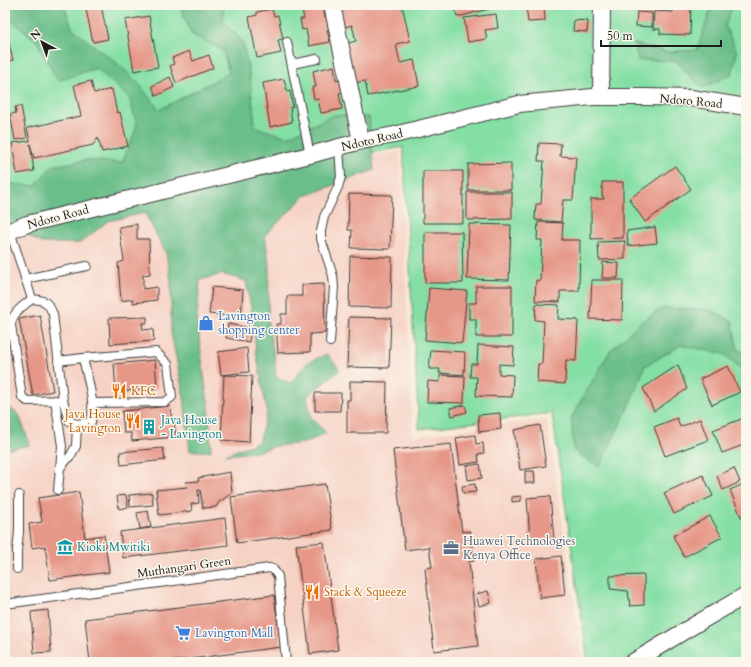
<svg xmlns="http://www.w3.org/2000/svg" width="751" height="667" font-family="Cardo,serif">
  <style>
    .built { fill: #f6d2c5 }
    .green { fill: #84dfa5; stroke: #507e60 }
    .forest { fill: #6bbe8a; stroke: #446d53 }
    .building { fill: #e69788 }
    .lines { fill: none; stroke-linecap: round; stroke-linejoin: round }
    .lane-casing { stroke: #3d3b38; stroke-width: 10 }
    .street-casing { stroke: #3d3b38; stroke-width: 18 }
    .lane { stroke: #fff; stroke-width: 8 }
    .street { stroke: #fff; stroke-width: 16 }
    .labels { text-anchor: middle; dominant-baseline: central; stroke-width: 3; stroke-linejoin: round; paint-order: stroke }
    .street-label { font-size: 12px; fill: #1c1c1c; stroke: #fbf7ec }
    .shop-label { font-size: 12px; fill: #366cbe; stroke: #fbf7ec; text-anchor: start }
    .food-label { font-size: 12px; fill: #c56008; stroke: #fbf7ec; text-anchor: start }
    .culture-label { font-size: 12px; fill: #0d838f; stroke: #fbf7ec; text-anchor: start }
    .service-label { font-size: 12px; fill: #4e5e75; stroke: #fbf7ec; text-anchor: start }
  </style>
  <rect width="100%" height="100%" fill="#fbf7ec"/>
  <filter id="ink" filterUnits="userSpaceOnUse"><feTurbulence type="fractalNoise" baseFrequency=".025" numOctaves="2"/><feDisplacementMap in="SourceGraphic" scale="8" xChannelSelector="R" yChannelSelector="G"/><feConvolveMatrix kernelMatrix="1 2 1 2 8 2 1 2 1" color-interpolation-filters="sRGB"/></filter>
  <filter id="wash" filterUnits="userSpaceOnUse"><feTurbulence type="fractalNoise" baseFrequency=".012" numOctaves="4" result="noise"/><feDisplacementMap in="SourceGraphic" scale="16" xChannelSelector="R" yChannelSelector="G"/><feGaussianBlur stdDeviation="0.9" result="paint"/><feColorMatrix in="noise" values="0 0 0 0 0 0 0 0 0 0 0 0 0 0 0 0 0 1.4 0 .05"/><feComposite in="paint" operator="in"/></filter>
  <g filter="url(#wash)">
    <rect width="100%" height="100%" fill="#f7ead6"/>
    <path class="built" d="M400,151L413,436L547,419L583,662H5V227Z"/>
    <path class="green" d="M5,5H746V662H588L552,413L419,429L403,147L5,222Z"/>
    <path class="forest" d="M5,5H64L72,28L99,50L115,61L139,84L159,110L229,73L223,50L191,34L180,5H224L223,21L243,42L250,78L255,127L287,137L334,115L369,117L374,170L305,196L265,235L269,264L268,325L275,360L276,377L291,383L307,363L327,354L340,370L307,396L311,417L326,433L305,443L276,446L256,452L224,455L259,442L267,412L256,352L253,318L246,281L222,274L200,280L197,318L203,369L209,408L211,451H190L184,397L171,333V280L166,253L145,213L108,221L80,243H41L5,222V183L35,186L52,166L87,160L122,163L137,126L129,97L96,68L58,81L36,40L5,15Z
      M712,5H733L725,26L737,52L732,74L702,88L676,61L638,60L634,44L667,52L697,50Z
      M663,308L711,310L732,321L738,350L746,353V377L743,370L724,354L681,345L645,366L628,408L599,467L574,451L571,418L610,351L642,321Z
      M5,404L19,415L30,445L5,450Z"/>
    <g id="blocks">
      <path class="building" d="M85,5H101L108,39L93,42Z
        M301,5H323L325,17L328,16L331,29L327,30L330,42L309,46L306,29L302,30L300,19H304Z
        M342,5H402L410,41L396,44L400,63L414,60L419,86L368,96L365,81L353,83L345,44L356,41L352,25L341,28L337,6Z
        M454,5H500L501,6L457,17Z
        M508,5H524V6L509,8Z
        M526,5H544L545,21L528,22Z
        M673,5H691L690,35L660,34V29H653L654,11L673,12Z
        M272,9L274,16L278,15L283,39L278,40L281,53L257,58L249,17L257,15V12Z
        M637,12L652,13V27L636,26Z
        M496,14L498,28L485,30L487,39L468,42L464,18Z
        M149,16L158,67L134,71L125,20Z
        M574,20L588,21L587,32L573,31Z
        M5,32H6L13,60L5,62Z
        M189,51L193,61L209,55L213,68L176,83L170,66L174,64L172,58Z
        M334,66L336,80L340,79L343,92L339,93L342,109L321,113L318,99H314L312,87H316L313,71Z
        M170,77L174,87L156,96L152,86Z
        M284,79L287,92L290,91L293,107H290L292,122L270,127L263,83Z
        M91,81L94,93L112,89L117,113L120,112L128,146L102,152L98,138L93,145L34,158L30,144L34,171L17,174L12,143L30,141L27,128L81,116L74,85Z
        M21,106L27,138L15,140L10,114L16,113L15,107Z
        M539,143L561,144L560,156L576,157L573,200H563L561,222L535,220L536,204H541L544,161H538Z
        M511,163V190H468V164Z
        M675,166L691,189L645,222L629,199Z
        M423,171H463V223H423Z
        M602,182H623V238L591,239V199H604L603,196H602Z
        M467,192H512V219L467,220Z
        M349,194L392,195L390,249L351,248L352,230H348Z
        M538,222L563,223L562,240H580L579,291H560V302L535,301L536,280L540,281L542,240H537Z
        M137,224V239H149L150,274L143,275V289L157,287V300L133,303V299L121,301L118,263L124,261L119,227Z
        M469,224L511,225L509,280L467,279Z
        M655,227L657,243L628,246L627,231Z
        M425,232H462L463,283H425Z
        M625,241V259L599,260L598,242Z
        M350,256L392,257L391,308L349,307Z
        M603,262L619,263L618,278H602Z
        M592,280H623L622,320L590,319Z
        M324,284L325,333L310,334V352L278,353L276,324H281V314H287V296H302V285Z
        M476,286H512V337H476V319H469V303H476Z
        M212,287L243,290L241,317L209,314Z
        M429,288L467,291L462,343L425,340Z
        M536,304L559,305L558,319L578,320L576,361L566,360L565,384L537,382L538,364H542L544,321L535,320Z
        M40,315L53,391L33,395L19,319Z
        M147,317V323H142L143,330L153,329L154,341L110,344L109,318Z
        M349,317L391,318L389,368L347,367Z
        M228,324L251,328L249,342L226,338Z
        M478,345L514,347L513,365L499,364V374L513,375L512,397L476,396L477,377H470L471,364H477Z
        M247,348L249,372L221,375L218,352Z
        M431,350L465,352L464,375L439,373L440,369H429Z
        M155,360L157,388L116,392L114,364Z
        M678,365L687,389L654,411L643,388Z
        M728,366L740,392L712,405L700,379Z
        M224,375L252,376L249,442L221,440Z
        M440,375L465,376L464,403L427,402L428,381L440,382Z
        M350,381L387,382L386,433H347V400H350Z
        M315,393H341L340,411H315Z
        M465,405L467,412L452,416L450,408Z
        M170,406L172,421H174L176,437L132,441L131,433H124L122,411Z
        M500,413L501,429L479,432L478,415Z
        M677,418L680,427L700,419L708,440L665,456L654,427Z
        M744,418L746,423V444L722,453L713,430Z
        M540,425L546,466L520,470L514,430Z
        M475,435L476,444L483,443L484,453L478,454L479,462L460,465L456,438Z
        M451,444L462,532L470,531L474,561L469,562L478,646L434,651L425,568L432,567L429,547L405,550L393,450Z
        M163,448L165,460L121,465L120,452Z
        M480,464L482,478L468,480L466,466Z
        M734,468L740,482L723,490L717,476Z
        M525,471H534L535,483H525Z
        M230,472L232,493L219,502L216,507L203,508L200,490H198L199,503L191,504L192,511L159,515L156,490L187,487L186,482L199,481L198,478Z
        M703,475L713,496L674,514L664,493Z
        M746,483V515L741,517L730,490Z
        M325,484L332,530L237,543L231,497Z
        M475,484L476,492L463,493L462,486Z
        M79,492L85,538L104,535L109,572L50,580L45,546L32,548L29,524L42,522L38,498Z
        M152,493L153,505L130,507L129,495Z
        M126,495L128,507L119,509L117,496Z
        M521,496V501L512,502V497Z
        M550,496L554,539L530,541L527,498Z
        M148,511L151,527L140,529L137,513Z
        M710,516L722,537L684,557L673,536Z
        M225,518L228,545L123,558L120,532Z
        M324,542L338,650L310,654L296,545Z
        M561,556L565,595L540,598L536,559Z
        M644,575V605L630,606L628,591L610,589V576Z
        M488,591L491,603L479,606L476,594Z
        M274,595L281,647L167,662H90L85,619Z
        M48,610L51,652L34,653L31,612Z"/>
    </g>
  </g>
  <g filter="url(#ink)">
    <use href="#blocks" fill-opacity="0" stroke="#3d3b38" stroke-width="1"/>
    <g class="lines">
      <defs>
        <path id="lane" d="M287,42L310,155
          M292,64L317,59
          M10,231L32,299
          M25,279L87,266
          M32,299C45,300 48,302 53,314L63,400L27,401L22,397L11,325C12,313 23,306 32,299Z
          M330,342L334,287L333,276L321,239V231L324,217L338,187L341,177L339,148
          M83,358L156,352L168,364L172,397L165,402L93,403
          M58,361L83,358C87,377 96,403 91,422L77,424L69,421L63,400
          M55,400L62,446L58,490
          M60,468L71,455L76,446L77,424
          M17,569V551L19,532V495
          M5,604L269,568L273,569L278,576L286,662"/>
        <path id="street" d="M332,5L361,141
          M601,97L602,5
          M5,232L10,231L27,224L310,155L361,141L394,135L519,104L593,97H645L691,98L746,107
          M633,662L696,624L746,595"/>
      </defs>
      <use href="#lane" class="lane-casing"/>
      <use href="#street" class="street-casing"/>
      <use href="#lane" class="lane"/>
      <use href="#street" class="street"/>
    </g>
  </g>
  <defs>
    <symbol id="shop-bare" viewBox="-9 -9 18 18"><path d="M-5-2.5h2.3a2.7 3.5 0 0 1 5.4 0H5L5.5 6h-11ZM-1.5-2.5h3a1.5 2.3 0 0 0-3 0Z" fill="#3f7fe0" stroke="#fbf7ec" stroke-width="2.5" paint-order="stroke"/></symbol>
    <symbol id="restaurant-bare" viewBox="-9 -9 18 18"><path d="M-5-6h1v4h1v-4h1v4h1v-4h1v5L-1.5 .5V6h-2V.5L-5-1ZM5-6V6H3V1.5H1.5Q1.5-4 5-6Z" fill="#e8710a" stroke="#fbf7ec" stroke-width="2.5" paint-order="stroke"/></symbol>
    <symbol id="building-bare" viewBox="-9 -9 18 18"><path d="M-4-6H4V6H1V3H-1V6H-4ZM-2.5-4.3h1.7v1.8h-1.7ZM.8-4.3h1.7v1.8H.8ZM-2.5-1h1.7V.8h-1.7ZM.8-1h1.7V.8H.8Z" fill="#0f9aa8" stroke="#fbf7ec" stroke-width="2.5" paint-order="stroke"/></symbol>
    <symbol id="museum-bare" viewBox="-9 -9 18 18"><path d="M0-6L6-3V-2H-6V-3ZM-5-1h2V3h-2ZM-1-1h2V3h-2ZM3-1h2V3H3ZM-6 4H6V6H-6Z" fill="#0f9aa8" stroke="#fbf7ec" stroke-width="2.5" paint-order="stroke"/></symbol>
    <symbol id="office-bare" viewBox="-9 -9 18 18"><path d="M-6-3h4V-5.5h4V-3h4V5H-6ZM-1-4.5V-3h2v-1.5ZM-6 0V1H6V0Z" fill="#5c6f8a" stroke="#fbf7ec" stroke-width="2.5" paint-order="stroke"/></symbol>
    <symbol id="supermarket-bare" viewBox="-9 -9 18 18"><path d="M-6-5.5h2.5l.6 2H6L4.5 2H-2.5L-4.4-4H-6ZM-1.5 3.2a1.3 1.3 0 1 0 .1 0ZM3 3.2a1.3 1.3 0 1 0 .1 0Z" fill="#3f7fe0" stroke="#fbf7ec" stroke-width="2.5" paint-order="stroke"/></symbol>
  </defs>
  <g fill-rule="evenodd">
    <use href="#shop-bare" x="195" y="312" width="22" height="22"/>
    <use href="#restaurant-bare" x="108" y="380" width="22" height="22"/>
    <use href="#restaurant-bare" x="122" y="410" width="22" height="22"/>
    <use href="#building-bare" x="138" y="416" width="22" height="22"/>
    <use href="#museum-bare" x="54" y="536" width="22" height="22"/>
    <use href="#office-bare" x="440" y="537" width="22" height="22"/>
    <use href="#restaurant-bare" x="301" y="581" width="22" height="22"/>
    <use href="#supermarket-bare" x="172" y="622" width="22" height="22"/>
  </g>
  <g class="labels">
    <g class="street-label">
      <text transform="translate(691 101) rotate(5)">Ndoto Road</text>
      <text transform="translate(372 140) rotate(-13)">Ndoto Road</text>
      <text transform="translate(58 217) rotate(-15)">Ndoto Road</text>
      <text transform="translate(184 567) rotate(-8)">Muthangari Green</text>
    </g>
    <g class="shop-label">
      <text x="218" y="316">Lavington<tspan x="218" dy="14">shopping center</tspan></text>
      <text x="195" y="633">Lavington Mall</text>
    </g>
    <g class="food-label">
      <text x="131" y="391">KFC</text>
      <text x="121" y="414" text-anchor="end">Java House<tspan x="121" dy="14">Lavington</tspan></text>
      <text x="324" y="592">Stack &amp; Squeeze</text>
    </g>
    <g class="culture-label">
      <text x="161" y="420">Java House<tspan x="161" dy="14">- Lavington</tspan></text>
      <text x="77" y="547">Kioki Mwitiki</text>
    </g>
    <g class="service-label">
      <text x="463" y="541">Huawei Technologies<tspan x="463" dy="14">Kenya Office</tspan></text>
    </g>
  </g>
  <rect width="751" height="667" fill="none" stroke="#fbf7ec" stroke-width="20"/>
  <g transform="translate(42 42) rotate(319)" stroke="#fbf7ec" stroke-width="3" paint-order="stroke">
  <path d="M0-3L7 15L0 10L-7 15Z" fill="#1c1c1c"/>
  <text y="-6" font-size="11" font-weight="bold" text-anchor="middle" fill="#1c1c1c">N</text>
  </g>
  <path d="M601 40v6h120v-6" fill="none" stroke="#1c1c1c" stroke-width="2"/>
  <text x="607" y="40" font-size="12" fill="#1c1c1c" stroke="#fbf7ec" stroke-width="3" paint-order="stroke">50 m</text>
</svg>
